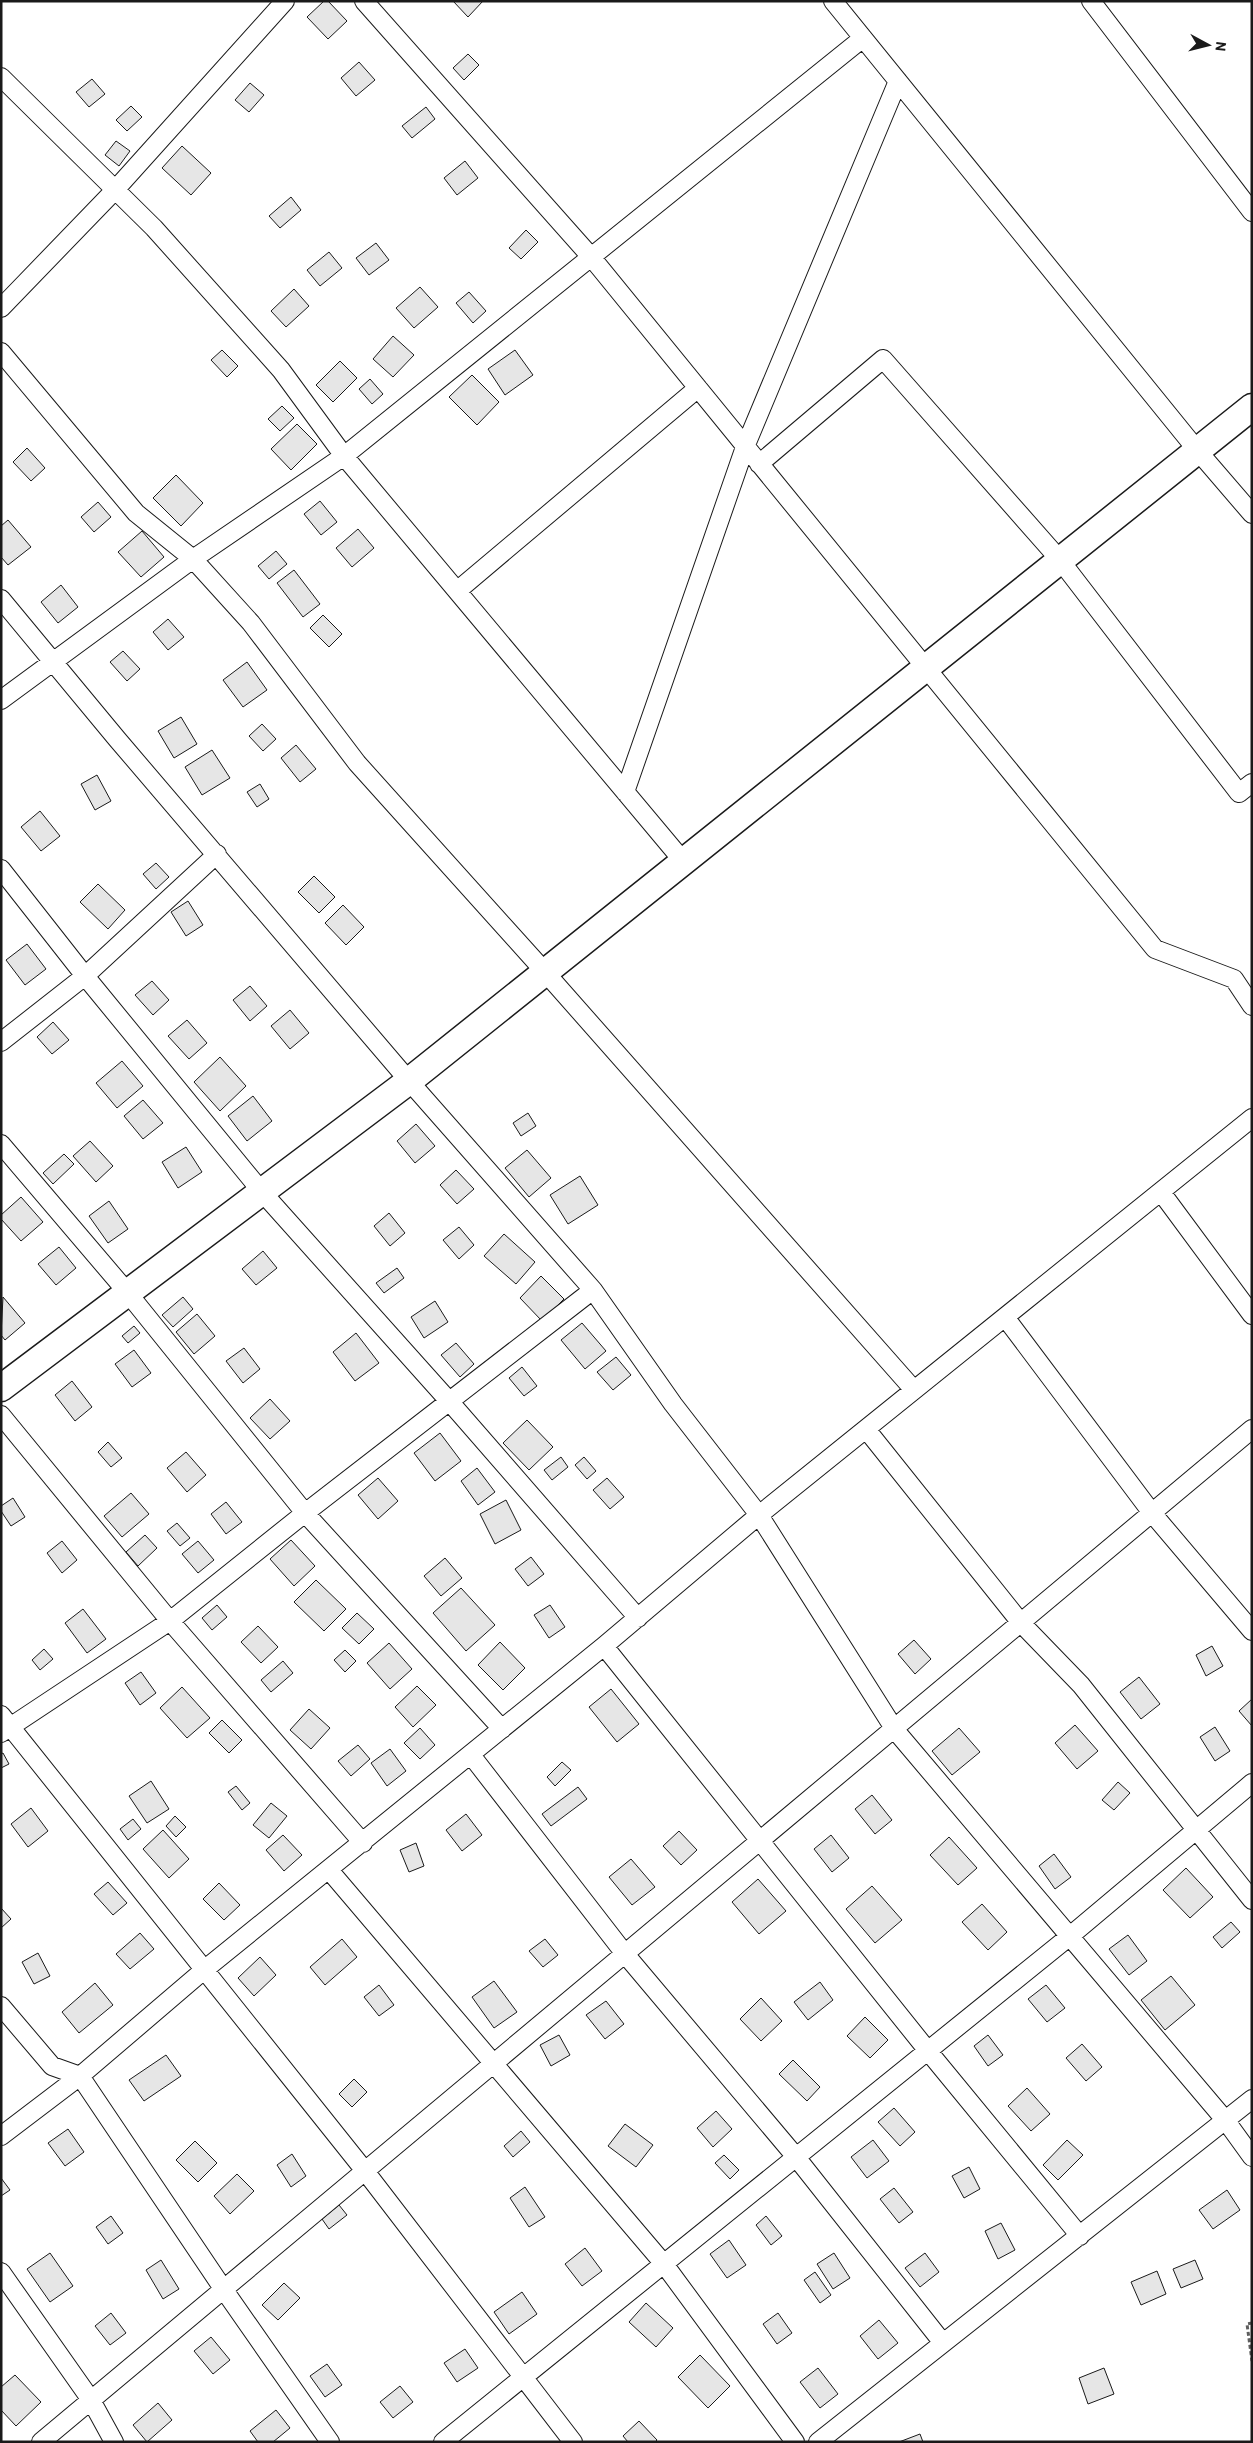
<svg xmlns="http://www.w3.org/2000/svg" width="1253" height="2443" font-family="Barlow,sans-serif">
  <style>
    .building { fill: #e6e6e6; stroke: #1a1a1a }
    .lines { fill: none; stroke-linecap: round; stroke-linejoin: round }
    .street-casing { stroke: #1a1a1a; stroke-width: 20 }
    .secondary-casing { stroke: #1a1a1a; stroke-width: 29 }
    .path { stroke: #5f5f5f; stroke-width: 3; stroke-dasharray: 4 2.5; stroke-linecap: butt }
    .street { stroke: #fff; stroke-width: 18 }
    .secondary { stroke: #fff; stroke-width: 26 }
  </style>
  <rect width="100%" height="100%" fill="#fff"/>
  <path class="building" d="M324,1H328L347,21L328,39L307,17Z
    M453,1H483L468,17Z
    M468,54L479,65L464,80L453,68Z
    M359,62L375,80L356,96L341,78Z
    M92,79L105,94L89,107L76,92Z
    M250,83L264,95L249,112L235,100Z
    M131,106L142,117L127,131L116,120Z
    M426,107L435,119L412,138L402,126Z
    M116,141L130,151L119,166L105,155Z
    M182,146L211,173L191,195L162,168Z
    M465,161L478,178L457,195L444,178Z
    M291,197L301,210L280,228L269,216Z
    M526,230L538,242L521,259L509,248Z
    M376,243L389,260L369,275L356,258Z
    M329,252L342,268L320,286L307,270Z
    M420,287L438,307L414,328L396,308Z
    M294,289L309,306L286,327L271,311Z
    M469,292L486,311L473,323L456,303Z
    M393,336L414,355L393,377L373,359Z
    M222,350L238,366L227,377L211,360Z
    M515,350L533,375L505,395L488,369Z
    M340,361L357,378L333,402L316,385Z
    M472,375L499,402L477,425L449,397Z
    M370,379L383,394L372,404L359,389Z
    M282,406L294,418L280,431L268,419Z
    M297,424L317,444L291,470L271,449Z
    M27,448L45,468L31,481L13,462Z
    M176,475L203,503L181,526L153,498Z
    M320,501L337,522L321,535L304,514Z
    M98,502L111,517L94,532L81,517Z
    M8,520L31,547L8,565L1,557V526Z
    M358,529L374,548L352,567L336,548Z
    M142,531L164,557L141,577L118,552Z
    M276,551L287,564L269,579L258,566Z
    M294,570L320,604L303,617L277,583Z
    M61,585L78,607L58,623L41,602Z
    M323,615L342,634L329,647L310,628Z
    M168,619L184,637L168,650L153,632Z
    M123,651L140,669L127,681L110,662Z
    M247,662L267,690L243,707L223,680Z
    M181,717L197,744L174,758L158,731Z
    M262,724L276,739L263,751L249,736Z
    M296,745L316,769L300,782L281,758Z
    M212,750L230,778L202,795L185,767Z
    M97,775L111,801L95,810L81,784Z
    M260,784L269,799L257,807L247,792Z
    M40,811L60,836L41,851L21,827Z
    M156,863L169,877L156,889L143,874Z
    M314,876L335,897L319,913L298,892Z
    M98,884L125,910L108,929L80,902Z
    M188,901L203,925L186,936L171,912Z
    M343,905L364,927L346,945L325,923Z
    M27,944L46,969L25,985L6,960Z
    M152,981L169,1000L153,1015L135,995Z
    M250,986L267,1006L250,1021L233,1000Z
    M290,1010L309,1033L290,1049L271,1026Z
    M187,1020L207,1043L189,1059L168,1036Z
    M53,1022L69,1040L52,1054L37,1037Z
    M220,1057L246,1086L220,1111L194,1082Z
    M122,1061L143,1086L117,1108L96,1083Z
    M253,1096L272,1121L247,1141L228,1116Z
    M143,1100L163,1123L143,1139L124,1116Z
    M528,1113L536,1126L521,1136L513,1123Z
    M416,1124L435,1146L415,1163L397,1141Z
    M90,1141L113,1166L96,1182L73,1156Z
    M186,1147L202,1172L178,1188L162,1162Z
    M527,1150L551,1178L529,1197L505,1168Z
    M64,1154L74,1164L53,1184L43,1173Z
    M456,1170L474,1189L457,1204L440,1185Z
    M580,1176L598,1205L568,1224L550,1195Z
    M21,1197L43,1222L21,1241L1,1219V1215Z
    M109,1201L128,1229L108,1243L89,1216Z
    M389,1213L405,1233L390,1246L374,1226Z
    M459,1227L474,1245L459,1259L443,1240Z
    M504,1234L535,1262L516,1284L484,1256Z
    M59,1247L76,1268L56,1285L38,1264Z
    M263,1251L277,1268L256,1285L242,1269Z
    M397,1268L404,1278L384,1293L376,1283Z
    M541,1276L564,1299L542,1321L520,1298Z
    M3,1297L25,1323L5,1340L1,1335Z
    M183,1297L193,1309L173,1327L162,1315Z
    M435,1301L448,1322L424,1338L411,1317Z
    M197,1314L215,1336L194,1354L176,1332Z
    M582,1323L606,1351L585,1369L561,1340Z
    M134,1326L140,1333L128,1343L122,1336Z
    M356,1333L379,1363L355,1381L333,1352Z
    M456,1343L474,1364L460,1377L441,1355Z
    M244,1348L260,1369L243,1383L226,1361Z
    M134,1350L151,1373L132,1387L115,1364Z
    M616,1357L631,1375L613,1390L597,1372Z
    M522,1367L537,1386L524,1396L509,1378Z
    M72,1381L92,1407L75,1421L55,1395Z
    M270,1399L290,1421L270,1439L250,1418Z
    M527,1420L553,1447L529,1470L503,1443Z
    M440,1433L461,1461L435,1481L414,1453Z
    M108,1442L122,1458L111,1467L98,1452Z
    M186,1452L206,1475L187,1492L167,1468Z
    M561,1457L568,1467L552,1480L544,1470Z
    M584,1457L596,1471L587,1479L575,1465Z
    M477,1468L495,1492L478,1505L461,1481Z
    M378,1478L398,1501L378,1519L358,1495Z
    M607,1478L624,1497L610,1509L593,1490Z
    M131,1493L149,1514L122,1537L104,1516Z
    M13,1498L25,1517L11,1526L1,1511V1506Z
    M506,1500L521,1530L495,1544L480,1514Z
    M226,1502L242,1522L226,1534L211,1514Z
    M177,1523L190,1538L180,1546L167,1531Z
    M145,1535L157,1548L138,1566L126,1552Z
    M291,1540L315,1566L294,1586L270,1559Z
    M62,1541L77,1560L62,1573L47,1553Z
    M198,1541L214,1560L198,1573L182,1554Z
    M531,1557L544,1574L528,1586L515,1569Z
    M445,1558L462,1578L441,1596L424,1576Z
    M316,1580L346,1609L324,1631L294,1602Z
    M461,1588L495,1625L466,1651L433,1613Z
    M217,1605L227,1617L212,1630L202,1618Z
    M550,1605L565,1627L549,1638L534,1615Z
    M83,1609L106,1639L87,1653L65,1623Z
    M357,1613L374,1629L359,1644L342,1628Z
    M258,1626L278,1647L261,1663L241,1642Z
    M914,1640L931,1659L915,1674L898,1654Z
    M500,1642L525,1668L503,1690L478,1665Z
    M389,1643L412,1669L390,1689L367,1663Z
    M1212,1646L1223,1666L1206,1676L1196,1655Z
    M44,1649L53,1659L40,1670L32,1660Z
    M345,1650L356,1661L345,1672L334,1660Z
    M283,1661L293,1673L271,1692L261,1680Z
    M141,1672L156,1693L140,1705L125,1683Z
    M1139,1677L1160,1704L1141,1719L1120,1692Z
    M417,1686L436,1705L413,1727L395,1707Z
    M182,1687L210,1718L187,1738L160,1708Z
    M611,1689L639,1724L617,1742L589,1707Z
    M1252,1699V1726L1239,1711Z
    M309,1709L330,1728L311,1749L290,1730Z
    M222,1720L242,1740L229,1753L209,1733Z
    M1075,1725L1098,1751L1077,1769L1055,1743Z
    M1215,1727L1230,1751L1215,1761L1200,1737Z
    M420,1728L435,1745L420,1759L404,1743Z
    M959,1728L980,1752L952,1775L932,1751Z
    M358,1745L370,1759L351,1776L338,1761Z
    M390,1749L406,1771L387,1786L371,1763Z
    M3,1753L9,1764L1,1768V1754Z
    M562,1762L571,1770L555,1786L547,1777Z
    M151,1781L169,1809L147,1823L129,1796Z
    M1118,1782L1130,1793L1114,1810L1102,1800Z
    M236,1786L250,1803L242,1810L228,1792Z
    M578,1787L587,1799L551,1826L542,1814Z
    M872,1795L892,1820L875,1834L855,1809Z
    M271,1803L287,1816L269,1838L253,1825Z
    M31,1808L48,1831L28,1847L11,1824Z
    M466,1814L482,1835L462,1851L446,1830Z
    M175,1816L186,1827L176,1837L166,1826Z
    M133,1819L141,1829L128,1840L120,1829Z
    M163,1830L189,1859L169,1878L143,1849Z
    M679,1831L697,1850L681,1865L663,1846Z
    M283,1835L302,1855L284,1871L266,1850Z
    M831,1835L849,1858L832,1872L814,1849Z
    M949,1837L977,1868L958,1885L930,1855Z
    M416,1843L424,1866L409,1872L400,1850Z
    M1054,1854L1071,1877L1055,1889L1039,1866Z
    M631,1859L655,1887L632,1905L609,1877Z
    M1186,1868L1213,1897L1190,1918L1163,1890Z
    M758,1879L786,1911L759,1934L732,1902Z
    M108,1882L127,1903L113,1915L94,1894Z
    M219,1883L240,1905L224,1920L203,1899Z
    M872,1886L902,1920L875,1943L846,1909Z
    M982,1904L1007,1932L988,1950L962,1922Z
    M1,1908L11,1919L1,1928Z
    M1231,1922L1240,1932L1222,1948L1213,1937Z
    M140,1933L154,1949L130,1969L116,1954Z
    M1128,1935L1147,1961L1129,1975L1109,1949Z
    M342,1939L357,1957L325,1985L310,1967Z
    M545,1939L558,1955L543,1967L529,1951Z
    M38,1953L50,1976L34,1984L22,1962Z
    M260,1957L276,1975L254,1996L238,1978Z
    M1171,1976L1195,2005L1165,2030L1141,2000Z
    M494,1981L517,2012L494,2028L472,1997Z
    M820,1982L833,2000L808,2020L794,2002Z
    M95,1983L113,2005L79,2033L62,2012Z
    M379,1985L394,2005L379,2016L364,1997Z
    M1046,1985L1065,2008L1047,2022L1028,1999Z
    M761,1998L782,2021L761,2041L740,2019Z
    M606,2001L624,2024L605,2039L586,2015Z
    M865,2017L888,2040L870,2058L847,2036Z
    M559,2035L570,2055L551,2066L540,2045Z
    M988,2035L1003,2055L988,2066L974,2046Z
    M1082,2044L1102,2067L1086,2081L1066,2058Z
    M166,2055L181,2076L144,2101L129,2080Z
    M793,2060L820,2087L807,2101L779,2074Z
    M354,2079L367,2092L352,2107L339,2094Z
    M1027,2088L1050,2114L1031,2131L1008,2106Z
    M894,2108L915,2132L900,2146L878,2122Z
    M716,2111L732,2129L713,2147L697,2128Z
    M625,2124L653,2145L636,2167L608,2146Z
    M68,2129L84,2152L65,2166L48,2143Z
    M521,2131L530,2142L513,2157L504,2146Z
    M873,2140L889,2161L867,2178L851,2157Z
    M1067,2140L1083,2155L1058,2180L1043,2165Z
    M195,2141L217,2163L198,2182L176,2160Z
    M292,2154L306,2176L291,2187L277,2165Z
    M724,2155L739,2170L730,2179L715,2163Z
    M969,2167L980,2189L964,2198L952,2176Z
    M237,2174L254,2191L230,2214L214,2196Z
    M1,2178L10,2190L1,2196Z
    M525,2187L545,2217L529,2227L510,2198Z
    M894,2188L913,2212L899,2223L880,2199Z
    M1227,2190L1240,2210L1213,2229L1199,2210Z
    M339,2205L347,2215L329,2229L322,2219Z
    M111,2216L123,2233L108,2244L96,2227Z
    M766,2216L782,2236L771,2245L756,2225Z
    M1001,2223L1015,2250L998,2259L985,2231Z
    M729,2240L746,2265L727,2278L710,2254Z
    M585,2248L602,2271L582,2286L565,2264Z
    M50,2253L73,2286L50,2302L27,2269Z
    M834,2253L850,2278L833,2289L817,2264Z
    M925,2253L939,2272L920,2287L905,2268Z
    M161,2260L179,2289L163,2299L146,2270Z
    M1195,2260L1203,2279L1181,2288L1173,2269Z
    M1157,2271L1166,2294L1141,2305L1131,2282Z
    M815,2272L831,2295L820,2303L804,2280Z
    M284,2283L300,2298L278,2320L262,2305Z
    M522,2292L537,2314L509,2334L494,2312Z
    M646,2303L673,2328L656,2347L629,2322Z
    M111,2313L126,2333L110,2345L95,2326Z
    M778,2313L792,2333L777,2344L763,2324Z
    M879,2320L898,2343L878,2359L860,2336Z
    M211,2337L230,2360L213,2374L194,2351Z
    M465,2349L478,2368L457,2382L444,2363Z
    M700,2355L730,2386L708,2408L678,2377Z
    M327,2364L342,2385L325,2397L310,2376Z
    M818,2368L838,2394L820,2408L800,2382Z
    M1104,2368L1114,2394L1088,2404L1079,2378Z
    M15,2375L41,2402L16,2426L1,2410V2387Z
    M400,2386L413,2402L393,2418L380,2402Z
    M158,2403L172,2420L147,2442L133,2425Z
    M276,2410L290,2428L273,2442H258L250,2431Z
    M639,2421L657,2440L655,2442H628L623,2436Z
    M920,2434L923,2442H899Z"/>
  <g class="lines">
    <defs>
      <path id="street" d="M364,1L592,258L1155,949L1234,979L1252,1006
        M833,1L1197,450L1252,514
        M1091,1L1252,212
        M1,77L154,228L281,370L344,456L683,861
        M1,308L115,190L285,1
        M1,352L136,513L193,559L251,623L357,763L545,972L914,1390
        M759,464L883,359L1060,560L1239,793L1252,783
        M457,591L698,388
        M1,599L117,739L409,1081L593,1290L673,1404L759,1515L895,1730L1226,2121L1252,2157
        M1,700L193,559L344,456L863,38
        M625,792L745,447L898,81
        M1,869L85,976L262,1192L449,1401L638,1618
        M1,1042L85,976L217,854
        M1,1144L127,1292L305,1513L502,1729
        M1161,1192L1252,1315
        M1005,1317L1152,1513L1252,1631
        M1,1415L170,1621L363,1843
        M866,1429L1021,1623L1081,1685L1252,1900
        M604,1646L928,2051L1080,2236
        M1,1715L365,2171L573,2442
        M1,1733L170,1621L305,1513L593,1290
        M471,1755L625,1954L796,2157L943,2343
        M329,1870L664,2264L795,2442
        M1,2006L52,2066L80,2076L224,2290L330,2442
        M1,2136L80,2076L204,1970L604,1646L759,1515L1252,1118
        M1,2272L91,2400L114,2442
        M41,2442L1252,1429
        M443,2442L1070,1936L1252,1783
        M818,2442L1252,2099"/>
      <path id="secondary" d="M1,1388L409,1081L1252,407"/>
    </defs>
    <use href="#street" class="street-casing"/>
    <use href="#secondary" class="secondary-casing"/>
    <path class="path" d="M1252,2323L1247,2324L1252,2361"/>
    <use href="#street" class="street"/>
    <use href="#secondary" class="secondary"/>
  </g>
  <rect width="1253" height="2443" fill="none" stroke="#1a1a1a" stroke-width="5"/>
  <g transform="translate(1208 45) rotate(97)" stroke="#ffffff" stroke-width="4" paint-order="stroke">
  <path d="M0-4L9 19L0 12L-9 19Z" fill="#1a1a1a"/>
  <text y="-8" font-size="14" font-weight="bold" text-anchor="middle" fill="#1a1a1a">N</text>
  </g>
</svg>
